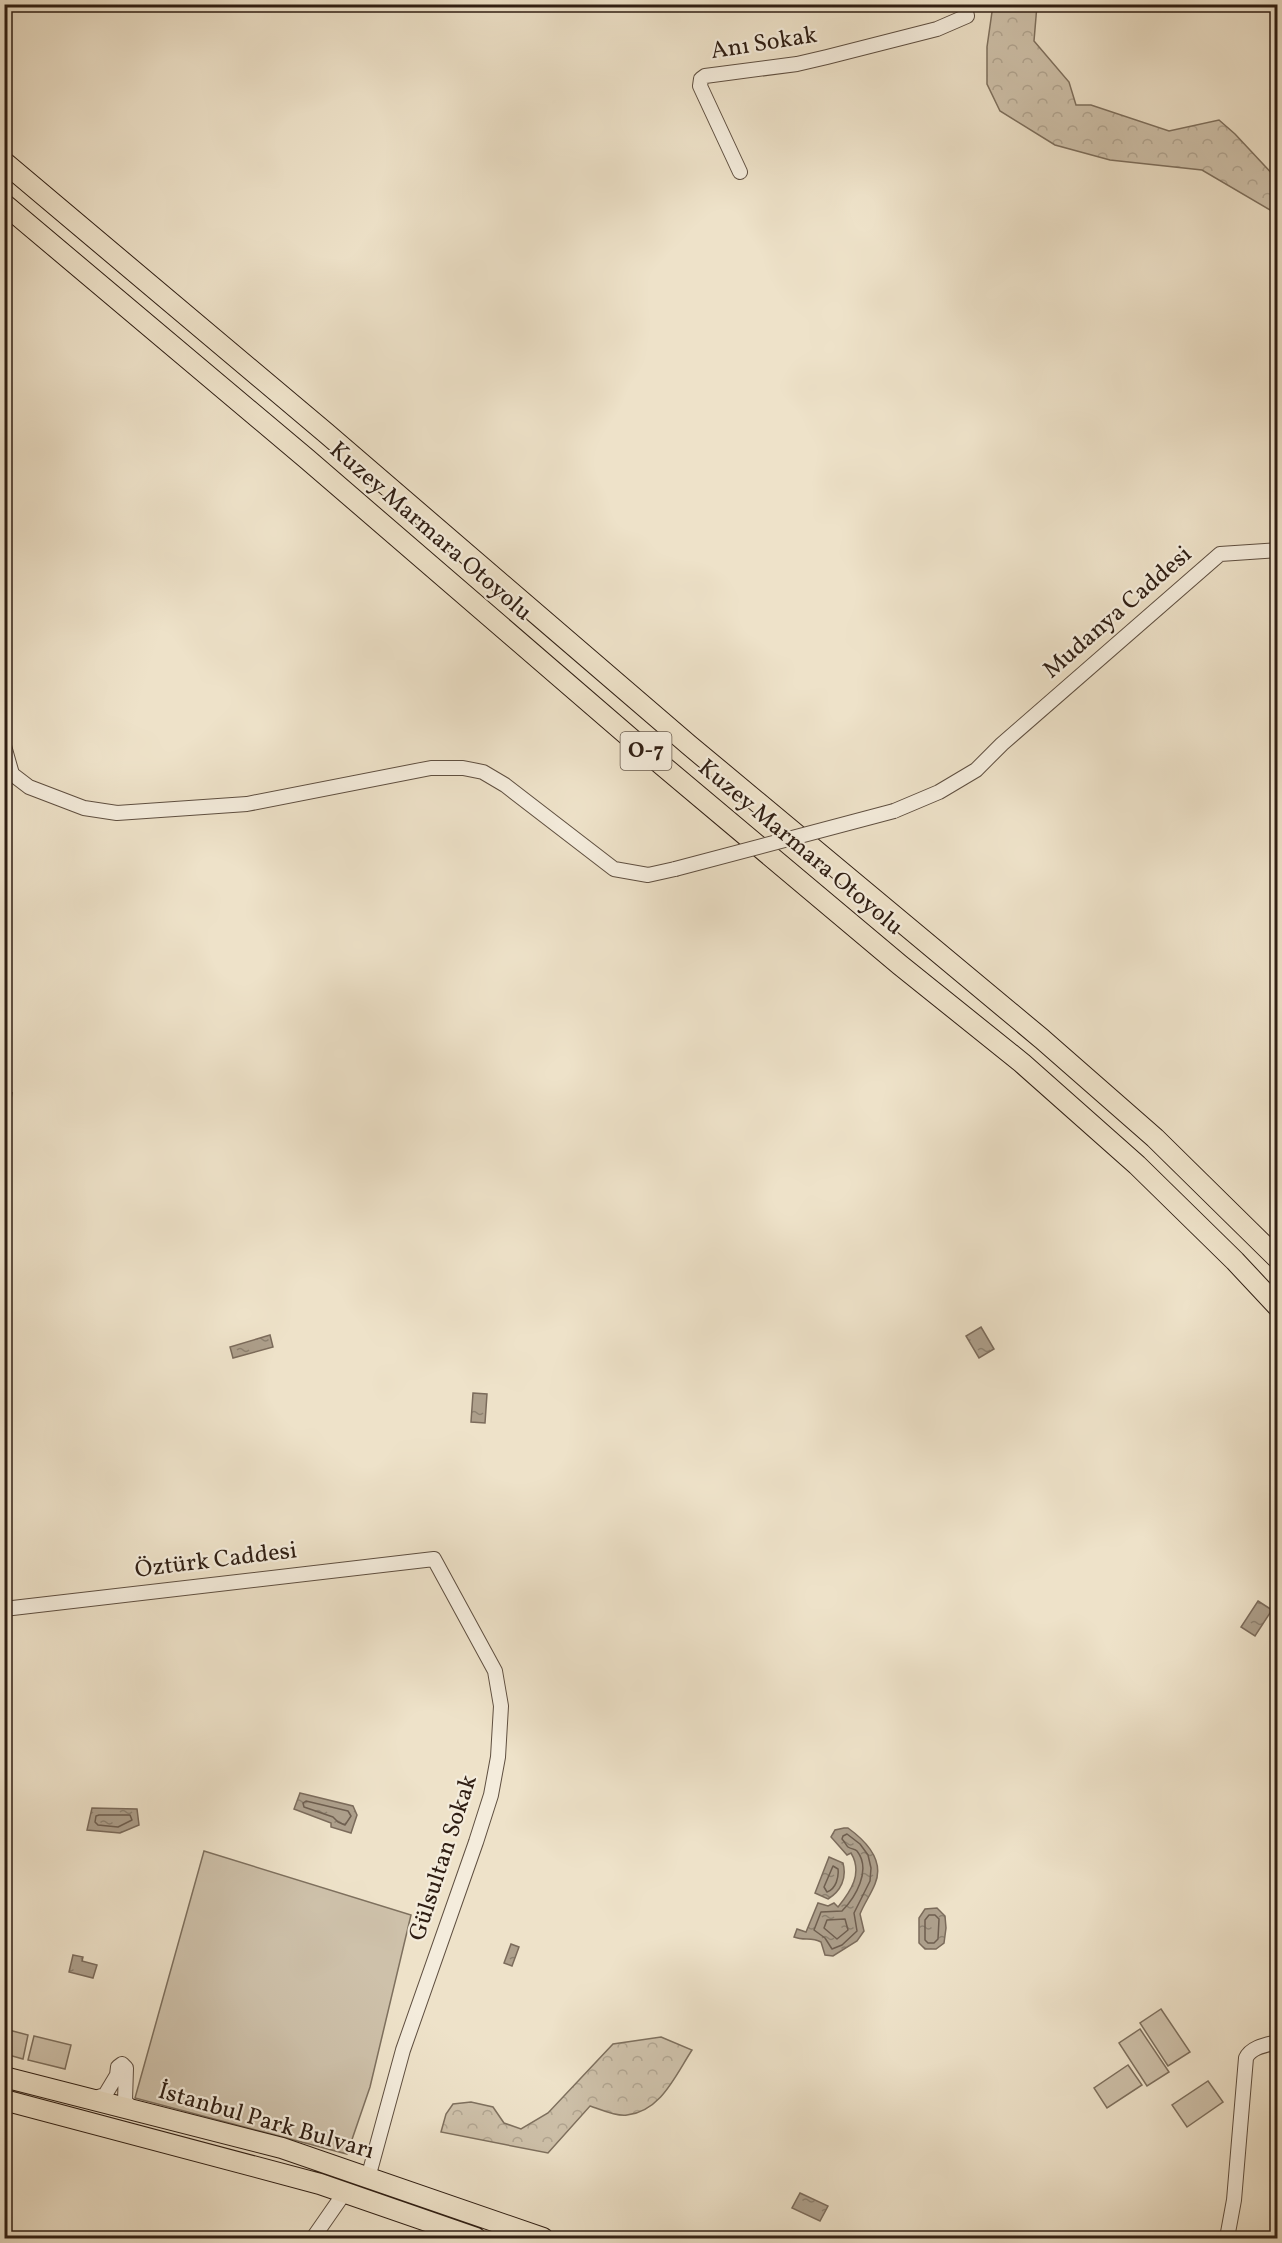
<svg xmlns="http://www.w3.org/2000/svg" width="1282" height="2243" font-family="Vollkorn,serif">
  <style>
    .grass { fill: #cec1aa; stroke: #7e705e; stroke-width: 1.5 }
    .forest { fill: url(#forest-crowns); stroke: #7e705e; stroke-width: 1.5 }
    .water { fill: url(#water-ripples); stroke: #7b6b5b; stroke-width: 1.5 }
    .lines { fill: none; stroke-linecap: round; stroke-linejoin: round }
    .shore { stroke: #6e5e4f; stroke-width: 1.5 }
    .minor-casing { stroke: #5f4f40; stroke-width: 16 }
    .highway-casing { stroke: #2f1e13; stroke-width: 22 }
    .minor { stroke: #f4ecdc; stroke-width: 14 }
    .highway { stroke: #eee2c9; stroke-width: 20 }
    .minor-bridge-casing { stroke: #5f4f40; stroke-width: 16; stroke-linecap: butt }
    .minor-bridge { stroke: #f4ecdc; stroke-width: 14 }
    .labels { text-anchor: middle; dominant-baseline: central; stroke-width: 4.5; stroke-linejoin: round; paint-order: stroke }
    .shield { fill: #f4ecdc; stroke: #6a5c4f; stroke-width: 1.5 }
    .shield-label { font-size: 22px; font-weight: bold; fill: #2f1e13 }
    .street-label { font-size: 24px; fill: #2f1e13; stroke: #f4ecdc }
  </style>
  <defs>
    <pattern id="forest-crowns" width="20" height="18" patternUnits="userSpaceOnUse" patternTransform="scale(1.5)"><rect width="20" height="18" fill="#cec1aa"/><path d="M2 6a3 3 0 1 1 6 0M12 15a3 3 0 1 1 6 0" fill="none" stroke="#b1a591"/></pattern>
    <pattern id="water-ripples" width="26" height="14" patternUnits="userSpaceOnUse" patternTransform="scale(1.5)"><rect width="26" height="14" fill="#ad9f8b"/><path d="M2 4q2-2 4 0t4 0M15 11q2-2 4 0t4 0" fill="none" stroke="#8d8170"/></pattern>
  </defs>
  <rect width="100%" height="100%" fill="#eee2c9"/>
  <filter id="stains"><feTurbulence type="fractalNoise" baseFrequency=".00333" numOctaves="4"/><feColorMatrix values="0 0 0 0 .2 0 0 0 0 .09 0 0 0 0 .02 0 0 0 .5 -.17"/></filter>
  <radialGradient id="worn" r=".72"><stop offset=".6" stop-color="#630" stop-opacity="0"/><stop offset="1" stop-color="#630" stop-opacity=".3"/></radialGradient>
  <path class="grass" d="M12,1093L5,1136V1094Z
    M204,1851L411,1915L370,2087L347,2154L135,2098Z
    M1161,2009L1190,2052L1168,2066L1140,2023Z
    M5,2029L28,2035L23,2059L5,2054Z
    M1140,2029L1169,2072L1147,2086L1119,2043Z
    M34,2036L71,2045L65,2069L28,2060Z
    M1128,2065L1142,2085L1107,2108L1094,2088Z
    M1208,2081L1223,2102L1187,2127L1172,2105Z"/>
  <path class="forest" d="M993,5H1037L1034,41L1069,82L1076,105H1091L1169,131L1219,120L1235,134L1277,179V214L1202,170L1110,160L1055,145L1000,111L987,84V47Z
    M661,2037L692,2050C675,2076 661,2111 627,2115C616,2117 600,2109 590,2106L548,2153L441,2132L446,2114L453,2104L471,2102L493,2107L504,2123L521,2129L548,2113L613,2044Z"/>
  <path class="water" d="M981,1327L994,1349L979,1358L966,1336Z
    M270,1335L273,1347L233,1358L230,1347Z
    M473,1393L487,1394L485,1423L471,1422Z
    M1258,1601L1272,1610L1255,1636L1241,1627Z
    M300,1793L353,1806L357,1815L351,1833L331,1827V1823L294,1809Z
    M92,1808L137,1809L139,1825L120,1833L87,1830Z
    M844,1828H848C866,1841 885,1860 875,1884C871,1894 864,1904 860,1914L864,1931L857,1941L833,1956L825,1955L821,1942C811,1937 804,1941 794,1937L797,1929L806,1932L818,1903L828,1906L834,1903L838,1907C851,1891 863,1873 851,1853L847,1855L831,1837L835,1830Z
    M829,1857L843,1863C847,1878 841,1891 828,1899L815,1893Z
    M937,1908L945,1916L946,1928L944,1943L936,1949H925L919,1943V1918L925,1909Z
    M511,1944L519,1947L512,1966L504,1963Z
    M73,1955L83,1957L82,1961L97,1965L93,1978L69,1972Z
    M800,2193L828,2206L820,2221L792,2208Z"/>
  <g class="lines">
    <path class="shore" d="M306,1801L348,1811L351,1816L345,1825L338,1822L333,1817L304,1807L303,1803Z
      M99,1815H130L132,1820L118,1827L98,1825L95,1822L96,1816Z
      M847,1834L860,1844L868,1855L871,1868L870,1881L854,1913L857,1931L842,1945L832,1949L825,1938L814,1930L821,1912L842,1911C855,1898 872,1870 857,1851C855,1849 851,1849 848,1847C846,1845 845,1842 842,1839L843,1836Z
      M833,1866L838,1869C839,1877 836,1889 827,1892L824,1887Z
      M929,1915H935L939,1919L938,1939L934,1943H928L925,1940V1920Z
      M845,1919L848,1930L837,1939L824,1928L827,1920Z"/>
    <defs>
      <path id="minor" d="M740,172L700,86L701,79L705,76L797,64L827,57L937,29L967,16L964,4
        M4,746L12,774L29,787L84,808L117,813L247,804L431,768H463L483,772L505,785L614,869L648,875L675,869
        M894,811L939,792L976,770L1002,744L1220,554L1278,550
        M4,1609L434,1559L495,1671L501,1706L498,1757L491,1795L476,1842L403,2050L368,2178
        M92,2099L105,2095L117,2075L118,2067L122,2064L126,2068L125,2101L133,2110
        M313,2238L345,2192
        M1227,2238L1234,2200L1246,2058C1251,2047 1266,2045 1278,2042"/>
      <path id="highway" d="M4,162L326,433L689,745L1042,1039L1155,1138L1278,1259
        M4,204L307,459L663,766L900,965L1022,1063L1137,1165L1235,1261L1278,1307
        M4,2077L282,2148L543,2238
        M4,2100L320,2184L476,2238"/>
    </defs>
    <use href="#minor" class="minor-casing"/>
    <use href="#highway" class="highway-casing"/>
    <use href="#minor" class="minor"/>
    <use href="#highway" class="highway"/>
    <defs>
      <path id="minor-bridge" d="M675,869L894,811"/>
    </defs>
    <use href="#minor-bridge" class="minor-bridge-casing"/>
    <use href="#minor-bridge" class="minor-bridge"/>
  </g>
  <g class="labels">
    <rect class="shield" x="620.5" y="732" width="51" height="38" rx="4.5"/>
    <g class="shield-label">
      <text x="646" y="751">O-7</text>
    </g>
    <g class="street-label">
      <text transform="translate(764 44) rotate(-9)">Anı Sokak</text>
      <text transform="translate(430 532) rotate(41)">Kuzey Marmara Otoyolu</text>
      <text transform="translate(1118 613) rotate(-41)">Mudanya Caddesi</text>
      <text transform="translate(800 848) rotate(40)">Kuzey Marmara Otoyolu</text>
      <text transform="translate(216 1561) rotate(-7)">Öztürk Caddesi</text>
      <text transform="translate(444 1858) rotate(-72)">Gülsultan Sokak</text>
      <text transform="translate(266 2122) rotate(16)">İstanbul Park Bulvarı</text>
    </g>
  </g>
  <rect width="1282" height="2243" fill="none" stroke="#eee2c9" stroke-width="24"/>
  <rect x="6" y="6" width="1270" height="2231" fill="none" stroke="#2f1e13" stroke-width="3"/>
  <rect x="12" y="12" width="1258" height="2219" fill="none" stroke="#2f1e13" stroke-width="1.5"/>
  <rect width="100%" height="100%" filter="url(#stains)"/>
  <rect width="100%" height="100%" fill="url(#worn)"/>
</svg>
